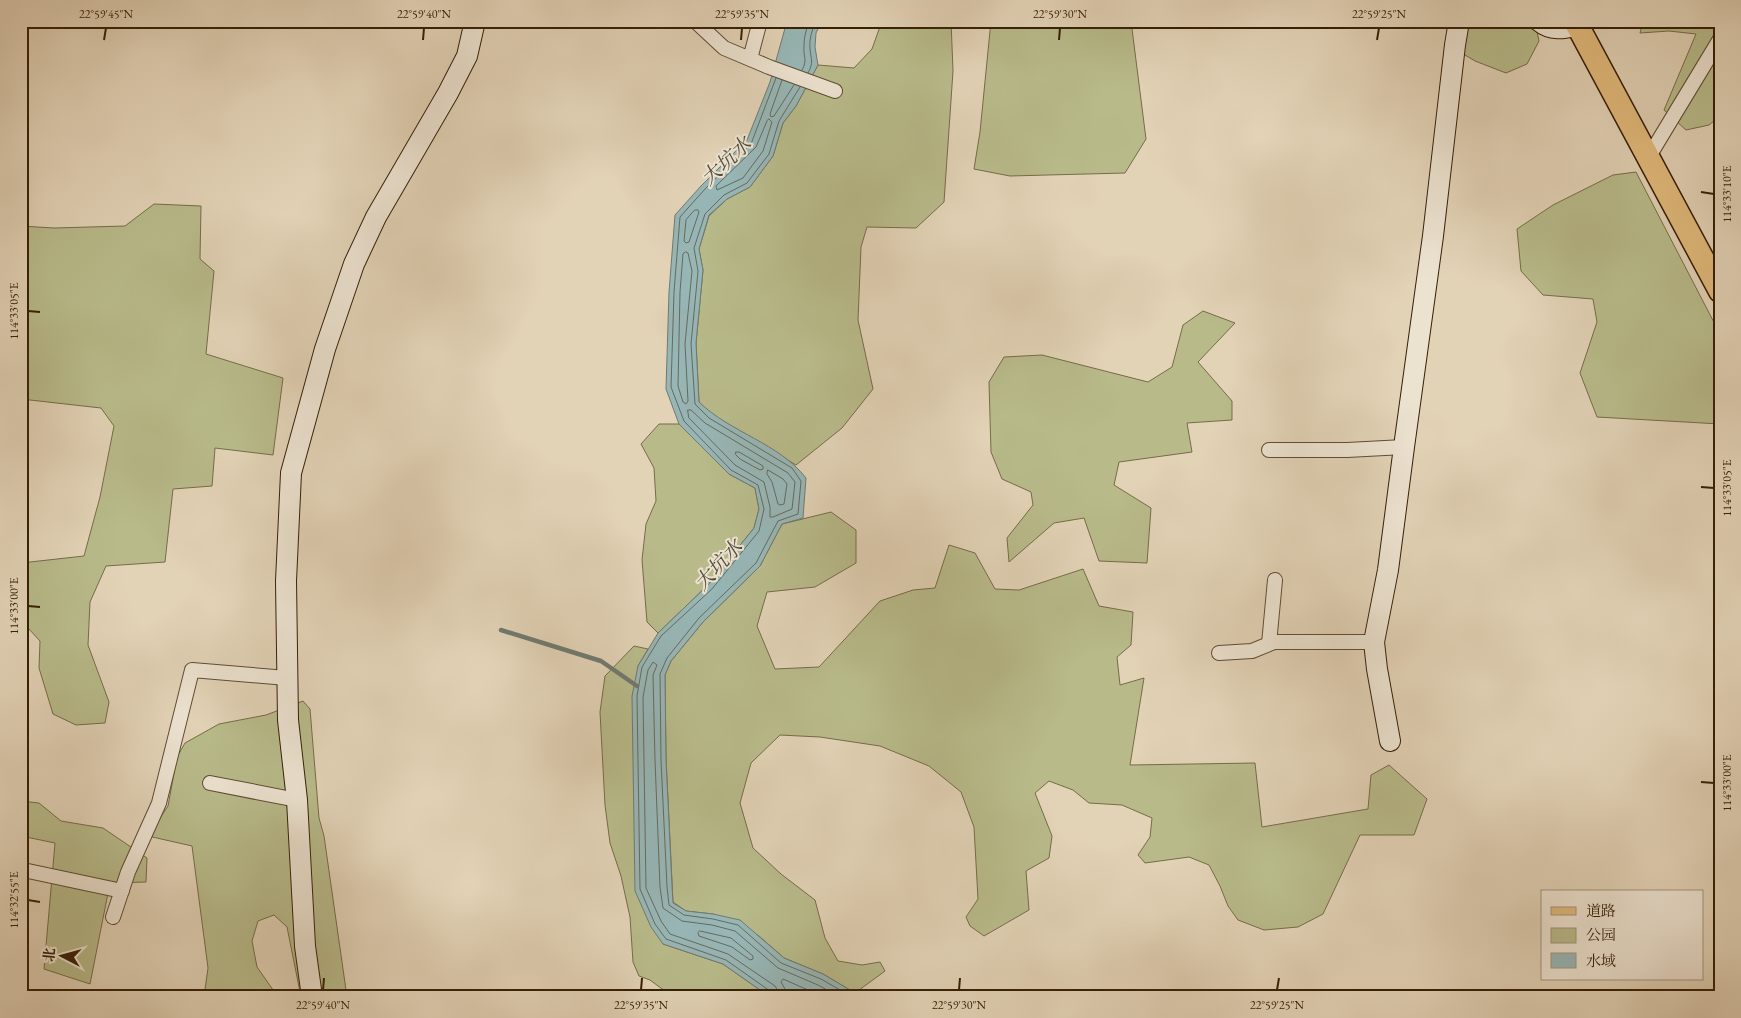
<svg xmlns="http://www.w3.org/2000/svg" width="1741" height="1018" font-family="'EB Garamond','Noto Serif SC',serif">
  <style>
    .green { fill: #b8ba8a; stroke: #766c48 }
    .water { fill: #97b6b6; stroke: #707a70 }
    .lines { fill: none; stroke-linecap: round; stroke-linejoin: round }
    .shore { stroke: #666a5e; stroke-width: 1 }
    .stream { stroke: #707a70; stroke-width: 4.5 }
    .street-casing { stroke: #604c32; stroke-width: 16 }
    .secondary-casing { stroke: #351f06; stroke-width: 22 }
    .primary-casing { stroke: #351f06; stroke-width: 25 }
    .street { stroke: #ece2d0; stroke-width: 14 }
    .secondary { stroke: #ece2d0; stroke-width: 20 }
    .primary { stroke: #e1b97b; stroke-width: 22 }
    .ticks { fill: none; stroke: #351f06; stroke-width: 2 }
    .labels { text-anchor: middle; dominant-baseline: central; stroke-width: 4; stroke-linejoin: round; paint-order: stroke }
    .water-label { font-size: 20px; font-style: italic; fill: #524c3b; stroke: #ece2d0 }
    .neatline { fill: none; stroke: #351f06; stroke-width: 2 }
    .ticks-label { font-size: 12px; text-anchor: middle; fill: #351f06 }
  </style>
  <rect width="100%" height="100%" fill="#e2d2b6"/>
  <filter id="stains"><feTurbulence type="fractalNoise" baseFrequency=".004" numOctaves="4"/><feColorMatrix values="0 0 0 0 .2 0 0 0 0 .09 0 0 0 0 .02 0 0 0 .5 -.17"/></filter>
  <radialGradient id="worn" r=".72"><stop offset=".6" stop-color="#630" stop-opacity="0"/><stop offset="1" stop-color="#630" stop-opacity=".3"/></radialGradient>
  <path class="green" d="M882,21H951L953,71L944,202L916,228L867,227L861,247L858,320L873,389L842,428L796,465L711,414L699,402L696,343L703,270L699,249L709,216L727,199L750,187L773,156L783,123L796,106L818,65L854,68L872,49Z
    M991,21H1131L1146,139L1125,173L1010,176L974,169L980,132Z
    M1464,21H1526L1537,32L1539,41L1527,64L1506,73L1475,61L1460,52Z
    M1643,21H1720V116L1709,125L1686,130L1664,110L1696,34L1669,31L1640,33Z
    M1636,172L1720,334V424L1597,417L1580,373L1597,322L1593,299L1543,295L1521,271L1517,229L1553,205L1613,175Z
    M154,204L201,206L200,259L214,271L206,354L283,378L273,455L215,448L212,486L173,489L165,562L106,566L90,602L88,645L109,702L105,723L76,725L53,714L39,668L40,641L28,628L21,627V563L84,556L100,497L114,426L101,408L21,399V226L54,228L125,226Z
    M1203,311L1235,323L1198,362L1232,401V420L1187,423L1192,452L1119,462L1114,485L1151,508L1147,563L1099,561L1084,518L1054,523L1009,562L1007,538L1033,505L1031,492L1002,479L991,452L989,382L1004,357L1042,355L1148,382L1172,367L1183,325Z
    M659,424H679L729,474L755,488L759,509L754,528L708,585L658,633L647,622L642,560L646,524L656,501L654,468L641,444Z
    M831,512L856,530V563L815,587L767,592L757,626L775,669L819,667L880,601L913,590L935,588L949,545L975,553L995,589L1019,590L1083,569L1099,606L1133,612L1131,645L1117,657L1120,685L1144,678L1130,765L1255,763L1262,827L1368,809L1371,775L1389,765L1427,799L1414,835H1360L1323,914L1298,927L1264,930L1238,920L1228,906L1220,886L1209,865L1189,857L1145,863L1138,855L1150,837L1152,818L1122,805L1089,803L1073,790L1049,781L1035,793L1052,836L1049,858L1026,871L1029,910L984,936L970,926L966,917L978,899L974,827L961,792L929,766L880,746L820,737L780,735L751,763L740,803L753,848L781,874L815,900L825,938L838,961L862,965L880,962L885,971L855,993L823,974L784,958L759,936L713,914L686,911L673,902L666,759L665,675L671,661L703,622L760,566L782,524Z
    M634,646L648,649L638,666L663,944L723,964L770,997H673L650,980L639,976L633,962L630,917L621,876L610,843L605,805L600,712L605,676Z
    M303,701L310,709L319,818L324,836L347,997H301L287,927L274,915L258,921L252,941L257,967L278,997H204L208,968L192,846L148,836L168,806L177,757L185,743L219,724L266,715Z
    M21,801L39,803L61,821L103,828L147,858L146,882L110,883L90,984L44,969L55,843L21,836Z"/>
  <path class="water" d="M787,21H822L816,33L815,47L818,65L796,106L783,123L773,156L750,187L727,199L709,215L699,249L703,270L696,343L699,402C731,433 779,443 806,478L803,518L782,524L760,566L703,622L671,661L665,675L666,759L672,886L673,903L686,911L713,914L740,920L784,958L823,974L855,993L859,997H770L723,964L663,944L651,927L635,891L632,696L638,666L658,633L708,585L754,528L759,509L755,488L729,474L679,424L666,389L669,292L675,215L701,186L747,140L770,82Z"/>
  <g class="lines">
    <path class="shore" d="M802,70C808,60 803,57 804,46C804,37 806,29 810,21
      M808,73C814,62 811,60 810,49C809,39 812,30 816,21
      M782,80L770,114L771,117L774,116L794,85
      M800,87L779,121L769,154L747,183L724,195L705,214L694,248L698,271L691,344L695,404L709,418L792,468L801,481L798,514L778,521L756,563L699,618L667,658L660,674L661,760L667,887L669,905L684,915L713,919L738,925L781,963L821,979L852,997
      M769,119L772,122L763,151L743,178L717,190L716,186L756,147L767,121Z
      M695,210H698L699,212L689,242L686,243L684,241L686,220Z
      M686,252L688,253L692,271L685,344L688,401L686,404L683,402L678,386L680,292L683,254Z
      M688,410H691L705,423L788,473L795,482L792,509L773,517H770V507L764,482L735,465L689,418Z
      M736,452H739L763,466V469L760,470L740,459L736,455Z
      M768,470L783,479L787,484L784,504L780,505L778,504L772,482L767,474Z
      M700,931L731,938L753,956V959L750,960L732,947L699,936L698,933Z
      M772,997L770,991L726,960L666,939L655,924L640,889L637,696L642,667L661,636L712,589L759,531L764,509L758,485L731,470L684,421L671,387L674,292L680,217L705,189L751,144L776,78
      M779,997L778,991L775,986L728,954L670,934L661,921L646,888L643,697L648,670L653,662L657,665L653,675L655,760L660,887L663,908L682,921L712,925L735,931L778,968L818,985L840,997
      M786,997L785,989L781,982L783,979L824,997"/>
    <path class="stream" d="M501,630L601,661L637,686"/>
    <defs>
      <path id="street" d="M695,21L724,48L769,67L835,91
        M750,59L760,21
        M1648,158L1720,39
        M1269,450H1347L1404,447
        M1269,644L1275,580
        M1219,653L1252,651L1274,642H1374
        M210,783L297,800
        M28,871L122,891
        M113,917L128,872L159,803L192,670L287,678"/>
      <path id="secondary" d="M1539,21C1551,31 1563,29 1578,25
        M1390,741L1377,669L1374,642L1388,570L1404,447L1433,236L1455,45L1459,21
        M312,997L305,946L297,800L288,720L286,581L291,473L325,349L354,264L376,217L448,93L467,56L475,21"/>
      <path id="primary" d="M1575,21L1720,291"/>
    </defs>
    <use href="#street" class="street-casing"/>
    <use href="#secondary" class="secondary-casing"/>
    <use href="#primary" class="primary-casing"/>
    <use href="#street" class="street"/>
    <use href="#secondary" class="secondary"/>
    <use href="#primary" class="primary"/>
  </g>
  <path class="ticks" d="M104,40L106,28M423,40L424,28M741,40L742,28M1059,40L1060,28M1377,40L1379,28M1701,192L1714,194M28,311L40,312M1701,487L1714,488M28,606L40,607M1701,782L1714,783M28,900L40,902M323,990L324,978M641,990L642,978M959,990L960,978M1277,990L1279,978"/>
  <g class="labels">
    <g class="water-label">
      <text transform="translate(726 161) rotate(-43)">大坑水</text>
      <text transform="translate(718 565) rotate(-47)">大坑水</text>
    </g>
  </g>
  <rect width="1741" height="1018" fill="none" stroke="#e2d2b6" stroke-width="55"/>
  <rect x="1541" y="890" width="162" height="90" fill="#ece2d0" stroke="#a3947f"/>
  <rect x="1551" y="907" width="25" height="8" fill="#e1b97b" stroke="#a3947f"/>
  <text x="1586" y="916" font-size="15" fill="#351f06">道路</text>
  <rect x="1551" y="928" width="25" height="15" fill="#b8ba8a" stroke="#a3947f"/>
  <text x="1586" y="940" font-size="15" fill="#351f06">公园</text>
  <rect x="1551" y="953" width="25" height="15" fill="#97b6b6" stroke="#a3947f"/>
  <text x="1586" y="966" font-size="15" fill="#351f06">水域</text>
  <g transform="translate(62 956) rotate(276)" stroke="#ece2d0" stroke-width="4" paint-order="stroke">
  <path d="M0-4L9 19L0 12L-9 19Z" fill="#351f06"/>
  <text y="-8" font-size="14" font-weight="bold" text-anchor="middle" fill="#351f06">北</text>
  </g>
  <rect x="28" y="28" width="1686" height="962" class="neatline"/>
  <g class="ticks-label">
    <text x="106" y="18">22°59'45"N</text>
    <text x="424" y="18">22°59'40"N</text>
    <text x="742" y="18">22°59'35"N</text>
    <text x="1060" y="18">22°59'30"N</text>
    <text x="1379" y="18">22°59'25"N</text>
    <text transform="translate(1727 194) rotate(-90)" y="4">114°33'10"E</text>
    <text transform="translate(14 311) rotate(-90)" y="4">114°33'05"E</text>
    <text transform="translate(1727 488) rotate(-90)" y="4">114°33'05"E</text>
    <text transform="translate(14 606) rotate(-90)" y="4">114°33'00"E</text>
    <text transform="translate(1727 783) rotate(-90)" y="4">114°33'00"E</text>
    <text transform="translate(14 900) rotate(-90)" y="4">114°32'55"E</text>
    <text x="323" y="1009">22°59'40"N</text>
    <text x="641" y="1009">22°59'35"N</text>
    <text x="959" y="1009">22°59'30"N</text>
    <text x="1277" y="1009">22°59'25"N</text>
  </g>
  <rect width="100%" height="100%" filter="url(#stains)"/>
  <rect width="100%" height="100%" fill="url(#worn)"/>
</svg>
